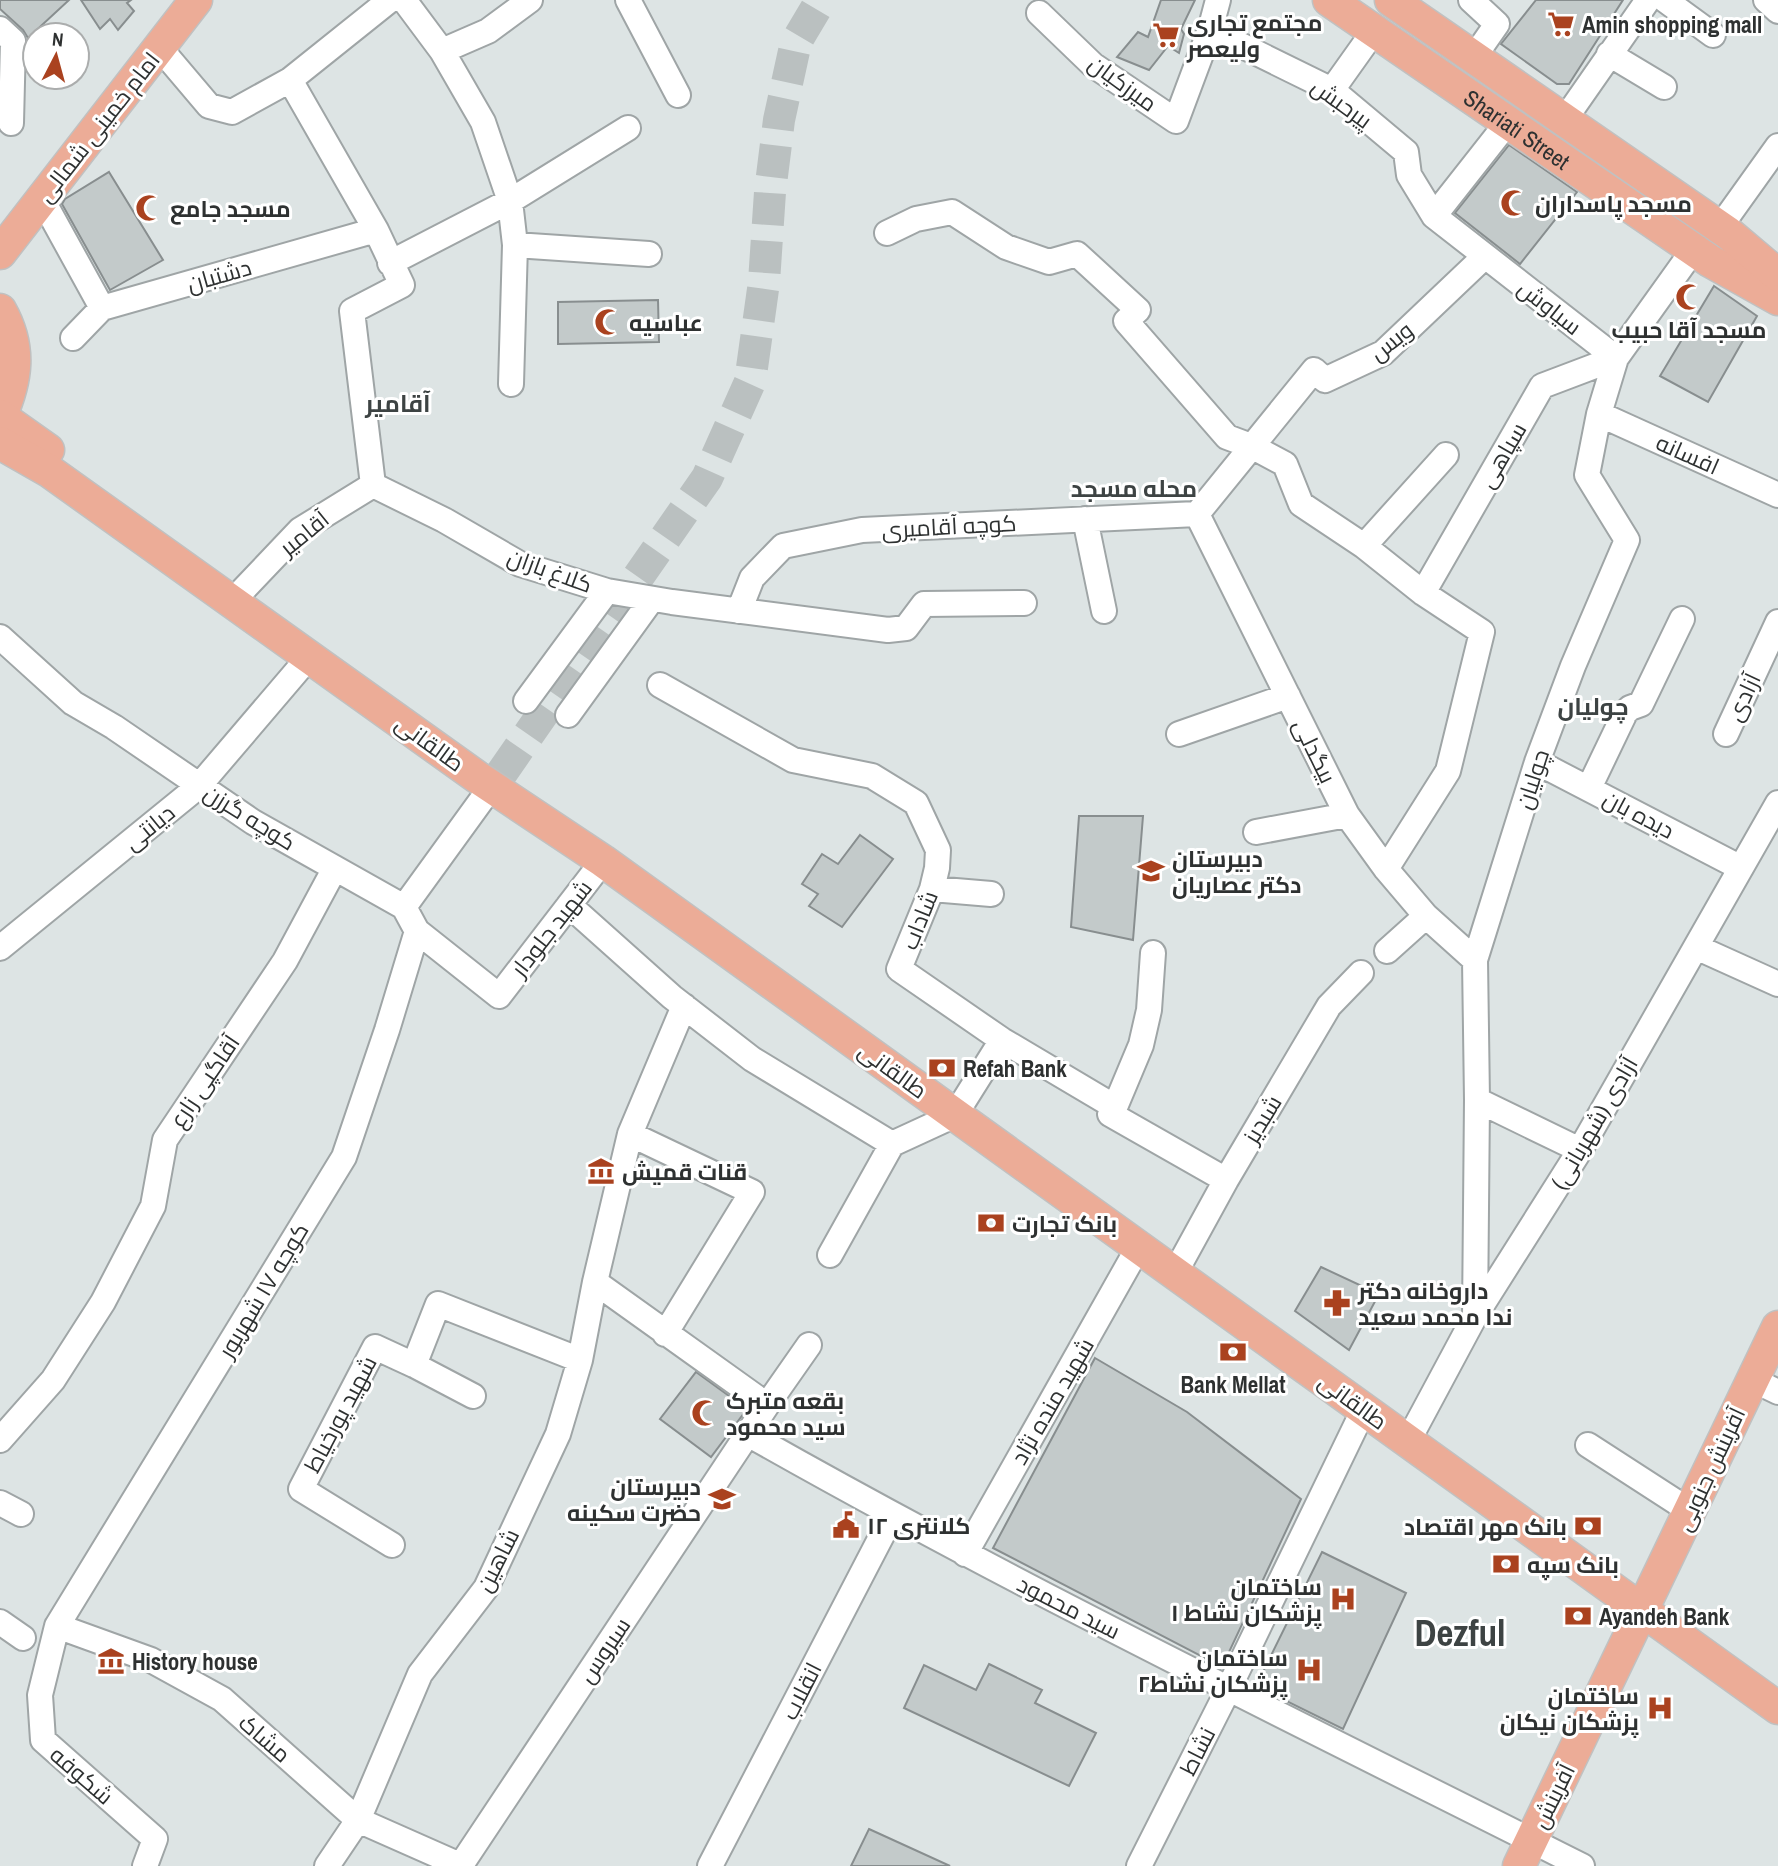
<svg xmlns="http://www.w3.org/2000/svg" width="1778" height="1866" font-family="'Archivo Narrow',Cairo,sans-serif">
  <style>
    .building { fill: #c3caca; stroke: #888e8f; stroke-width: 2 }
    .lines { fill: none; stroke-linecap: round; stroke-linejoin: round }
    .major-tunnel { stroke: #bac0c0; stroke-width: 32; stroke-dasharray: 32 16; stroke-linecap: butt }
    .minor-casing { stroke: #9fa5a6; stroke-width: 28 }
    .major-casing { stroke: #c0c1c1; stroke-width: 35 }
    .minor { stroke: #fff; stroke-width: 24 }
    .major { stroke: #ecac97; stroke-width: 32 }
    .labels { text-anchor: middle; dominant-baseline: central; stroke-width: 6; stroke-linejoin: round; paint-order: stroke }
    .poi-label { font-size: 23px; font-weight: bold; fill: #2e3131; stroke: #fff; text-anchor: start }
    .street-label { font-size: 23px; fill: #2e3131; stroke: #fff }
    .neighbourhood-label { font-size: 24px; font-weight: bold; fill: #3d4343; stroke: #fff }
    .town-label { font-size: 37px; font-weight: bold; fill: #3d4343; stroke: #fff }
  </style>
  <rect width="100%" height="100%" fill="#dde4e4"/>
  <path class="building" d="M0,0H69L28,38L23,30L0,9Z
    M81,0H131L127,3L134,11L118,30L110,19L100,29Z
    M1161,0H1195L1181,29L1184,34L1179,53L1168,46L1149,70L1117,57L1138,32L1148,37Z
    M1536,0H1623L1569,84H1557L1501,44Z
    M1509,145L1577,192L1520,264L1455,213Z
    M109,172L163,260L110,290L62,204L65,199Z
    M1714,286L1757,316L1708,402L1660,376Z
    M658,300L659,342L558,344V302Z
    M1079,816H1143L1133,940L1071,927Z
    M860,835L893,859L842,927L809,906L818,894L802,884L822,854L838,864Z
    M1321,1267L1379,1294L1349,1350L1295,1311Z
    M1095,1358L1187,1412L1301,1499L1222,1667L993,1548Z
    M696,1372L747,1409L711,1457L660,1419Z
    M1322,1552L1406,1593L1343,1729L1256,1686Z
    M989,1664L1042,1690L1035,1703L1096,1733L1069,1786L904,1708L924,1665L976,1690Z
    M869,1829L950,1866H851Z"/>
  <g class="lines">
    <path class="major-tunnel" d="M501,774L707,478L750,382L764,282L770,192L779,120L796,42L821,0"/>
    <defs>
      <path id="minor" d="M404,0L442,51L483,122L510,201L515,245L511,384
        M628,0L678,95
        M1471,0L1497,24L1474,57
        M1665,0L1713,35
        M1766,0L1778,11
        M1039,13L1093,65L1176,121L1210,30L1218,0
        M0,29L13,41L11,123
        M1210,30L1332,90L1406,152L1409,175L1434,216L1616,358
        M159,47L209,106L232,112L290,80L390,0
        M442,51L488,31L530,0
        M1609,54L1664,87
        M290,80L376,230L402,285L352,311L373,485
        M1332,90L1374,31
        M1565,119L1648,0
        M42,199L102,308
        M1434,216L1508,122
        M1720,227L1778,146
        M887,233L916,219L952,212L1006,247L1049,262L1077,254L1138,310L1126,321L1227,437L1251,446L1285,464L1301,504L1364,546L1423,593L1482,632L1448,771L1386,869
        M515,245L649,254
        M390,263L510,201L628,128
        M73,338L102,308L376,230
        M1599,414L1778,495
        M373,485L444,520L520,564L607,591L526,701
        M1197,514L1347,815L1386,869L1426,916L1475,960
        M1197,514L1314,370L1325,380L1383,353L1484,257
        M1085,519L1104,611
        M1364,546L1446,455
        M243,590L300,530L373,485
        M607,591L672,602L888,630L906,628L924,604L1024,603
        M1423,593L1542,386L1616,358
        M739,611L752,578L783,546L862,530L1197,514
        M0,637L73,703L114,727L253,822L404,907L417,931L499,996L603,861
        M660,685L793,760L872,776L916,803L938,850L937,868L932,889L899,969L1002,1040L1115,1107L1110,1114L1226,1180
        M568,715L652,599
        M1179,734L1288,696
        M1726,734L1778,622
        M1537,762L1741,868
        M1589,788L1625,713L1630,708L1641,704L1682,619
        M1256,832L1347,815
        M932,889L991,894
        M569,905L672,997L752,1059L892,1144L955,1115L1002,1040
        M404,907L491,787
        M1696,947L1778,984
        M0,948L199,786L309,657
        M1387,951L1426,916
        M1477,1100L1580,1150
        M1115,1107L1141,1045L1149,1010L1153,953
        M630,1134L684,1006
        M830,1255L892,1144
        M1175,1273L1226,1180L1329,1006L1361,973
        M1475,1316L1477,1100L1475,960L1537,762L1573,666L1627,540L1587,475L1599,414L1616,358L1694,249
        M414,1365L473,1396
        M1753,1380L1778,1392
        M767,1405L809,1345
        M748,1434C1021,1589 1302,1725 1582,1866
        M0,1440L53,1380L103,1302L153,1206L165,1140L285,961L335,868
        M1408,1441L1475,1316L1580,1150L1778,803
        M1588,1445L1690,1511
        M0,1503L21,1514
        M392,1545L301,1489L375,1347L414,1365L438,1304L580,1360
        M965,1554L1138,1248
        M0,1622L23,1638
        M57,1626L151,1660L222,1699L358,1820L462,1866
        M461,1865L767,1405L595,1282
        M145,1866L155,1839L43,1740L40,1695L57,1626L344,1157L387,1030L417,931
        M327,1866L358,1820L420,1674L486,1588L558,1434L580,1360L595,1282L630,1134L752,1192L665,1334
        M710,1866L892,1516
        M1139,1866L1228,1690L1364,1409"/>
      <g id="major">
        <path id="s1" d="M1329,0L1710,261L1778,299"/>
        <path d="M1391,0L1728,233L1778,275"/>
        <path d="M0,253L196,0"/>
        <path d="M0,310C21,347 17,379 0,417"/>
        <path d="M0,416L48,450"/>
        <path d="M0,443L49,471L477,777L603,861L1778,1708"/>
        <path d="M1519,1866L1778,1327"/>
      </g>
    </defs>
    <use href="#minor" class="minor-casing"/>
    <use href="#major" class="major-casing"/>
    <use href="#minor" class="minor"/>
    <use href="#major" class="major"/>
  </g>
  <defs>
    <symbol id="supermarket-bare" viewBox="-9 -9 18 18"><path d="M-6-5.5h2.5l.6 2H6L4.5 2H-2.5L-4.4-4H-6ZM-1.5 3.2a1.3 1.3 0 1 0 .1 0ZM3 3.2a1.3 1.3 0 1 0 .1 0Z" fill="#aa421f" stroke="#fff" stroke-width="2.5" paint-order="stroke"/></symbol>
    <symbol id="mosque-bare" viewBox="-9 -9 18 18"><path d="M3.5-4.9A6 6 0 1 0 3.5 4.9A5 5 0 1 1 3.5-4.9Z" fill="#aa421f" stroke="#fff" stroke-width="2.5" paint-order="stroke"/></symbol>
    <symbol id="school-bare" viewBox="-9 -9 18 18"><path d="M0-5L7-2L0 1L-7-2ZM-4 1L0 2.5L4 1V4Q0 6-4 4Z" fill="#aa421f" stroke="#fff" stroke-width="2.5" paint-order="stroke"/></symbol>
    <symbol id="bank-bare" viewBox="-9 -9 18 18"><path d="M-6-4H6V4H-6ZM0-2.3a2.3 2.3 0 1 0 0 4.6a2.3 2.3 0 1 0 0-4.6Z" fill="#aa421f" stroke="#fff" stroke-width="2.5" paint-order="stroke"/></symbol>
    <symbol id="museum-bare" viewBox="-9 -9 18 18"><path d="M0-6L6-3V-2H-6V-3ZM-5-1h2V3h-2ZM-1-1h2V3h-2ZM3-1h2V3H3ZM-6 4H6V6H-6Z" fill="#aa421f" stroke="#fff" stroke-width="2.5" paint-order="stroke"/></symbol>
    <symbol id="pharmacy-bare" viewBox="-9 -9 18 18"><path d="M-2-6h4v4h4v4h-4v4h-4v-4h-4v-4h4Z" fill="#aa421f" stroke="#fff" stroke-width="2.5" paint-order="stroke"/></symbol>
    <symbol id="civic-bare" viewBox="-9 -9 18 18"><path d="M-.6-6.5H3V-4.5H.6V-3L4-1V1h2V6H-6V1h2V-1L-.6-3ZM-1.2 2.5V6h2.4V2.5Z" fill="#aa421f" stroke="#fff" stroke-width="2.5" paint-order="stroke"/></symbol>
    <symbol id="hospital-bare" viewBox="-9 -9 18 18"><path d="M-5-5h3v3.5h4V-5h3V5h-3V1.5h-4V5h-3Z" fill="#aa421f" stroke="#fff" stroke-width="2.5" paint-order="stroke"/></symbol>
  </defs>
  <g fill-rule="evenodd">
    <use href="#supermarket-bare" x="1542" y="5" width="38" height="38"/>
    <use href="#supermarket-bare" x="1147" y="16" width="38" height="38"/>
    <use href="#mosque-bare" x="1495" y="184" width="38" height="38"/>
    <use href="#mosque-bare" x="130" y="189" width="38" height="38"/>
    <use href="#mosque-bare" x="1670" y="278" width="38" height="38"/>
    <use href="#mosque-bare" x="589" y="303" width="38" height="38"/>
    <use href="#school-bare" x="1132" y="852" width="38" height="38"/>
    <use href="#bank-bare" x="923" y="1049" width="38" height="38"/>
    <use href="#museum-bare" x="582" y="1152" width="38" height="38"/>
    <use href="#bank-bare" x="972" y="1204" width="38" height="38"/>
    <use href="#pharmacy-bare" x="1318" y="1284" width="38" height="38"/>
    <use href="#bank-bare" x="1214" y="1333" width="38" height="38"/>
    <use href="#mosque-bare" x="686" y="1394" width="38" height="38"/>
    <use href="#school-bare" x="703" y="1480" width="38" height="38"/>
    <use href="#civic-bare" x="827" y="1506" width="38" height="38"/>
    <use href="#bank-bare" x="1569" y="1507" width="38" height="38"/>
    <use href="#bank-bare" x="1487" y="1545" width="38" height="38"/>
    <use href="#hospital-bare" x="1324" y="1580" width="38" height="38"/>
    <use href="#bank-bare" x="1559" y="1597" width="38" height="38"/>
    <use href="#museum-bare" x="92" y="1642" width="38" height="38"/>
    <use href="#hospital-bare" x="1290" y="1651" width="38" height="38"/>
    <use href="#hospital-bare" x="1641" y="1689" width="38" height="38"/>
  </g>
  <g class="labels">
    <g class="poi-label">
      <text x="1187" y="22">مجتمع تجاری<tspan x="1187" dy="26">ولیعصر</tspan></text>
      <text x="1582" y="24">Amin shopping mall</text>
      <text x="1535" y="203">مسجد پاسداران</text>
      <text x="170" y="208">مسجد جامع</text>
      <text x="629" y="322">عباسیه</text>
      <text x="1689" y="329" text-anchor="middle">مسجد آقا حبیب</text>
      <text x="1172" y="858">دبیرستان<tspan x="1172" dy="26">دکتر عصاریان</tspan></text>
      <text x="963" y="1068">Refah Bank</text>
      <text x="622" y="1171">قنات قمیش</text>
      <text x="1012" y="1223">بانک تجارت</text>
      <text x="1358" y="1290">داروخانه دکتر<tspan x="1358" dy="26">ندا محمد سعید</tspan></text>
      <text x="1233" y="1384" text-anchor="middle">Bank Mellat</text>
      <text x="726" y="1400">بقعه متبرک<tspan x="726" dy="26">سید محمود</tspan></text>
      <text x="701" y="1486" text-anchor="end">دبیرستان<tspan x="701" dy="26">حضرت سکینه</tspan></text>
      <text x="867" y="1525">کلانتری ۱۲</text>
      <text x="1567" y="1526" text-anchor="end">بانک مهر اقتصاد</text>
      <text x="1527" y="1564">بانک سپه</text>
      <text x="1322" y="1586" text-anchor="end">ساختمان<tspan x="1322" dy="26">پزشکان نشاط ۱</tspan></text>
      <text x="1599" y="1616">Ayandeh Bank</text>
      <text x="1288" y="1657" text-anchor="end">ساختمان<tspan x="1288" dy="26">پزشکان نشاط۲</tspan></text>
      <text x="132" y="1661">History house</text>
      <text x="1639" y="1695" text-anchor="end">ساختمان<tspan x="1639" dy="26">پزشکان نیکان</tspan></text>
    </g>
    <g class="street-label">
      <text transform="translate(1123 83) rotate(36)">میرزکیان</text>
      <text transform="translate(1342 103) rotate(36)">پیرحبش</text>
      <text transform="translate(98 127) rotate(-52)">امام خمینی شمالی</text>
      <text stroke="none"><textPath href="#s1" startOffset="228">Shariati Street</textPath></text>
      <text transform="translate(219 275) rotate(-16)">دشتبان</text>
      <text transform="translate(1550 307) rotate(38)">سیاوش</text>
      <text transform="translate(1391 341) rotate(-38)">ویس</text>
      <text transform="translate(1688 454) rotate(24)">افسانه</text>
      <text transform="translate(1502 455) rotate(-60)">سپاهی</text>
      <text transform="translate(949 526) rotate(-3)">کوچه آقامیری</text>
      <text transform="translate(304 533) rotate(-39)">آقامیر</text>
      <text transform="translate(550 570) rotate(20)">کلاغ بازان</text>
      <text transform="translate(1743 697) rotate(-65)">آزادی</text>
      <text transform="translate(430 743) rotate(36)">طالقانی</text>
      <text transform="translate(1315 751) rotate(64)">بیگدلی</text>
      <text transform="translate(1532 779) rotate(-72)">چولیان</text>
      <text transform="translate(1639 814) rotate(28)">دیده بان</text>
      <text transform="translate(250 817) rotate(32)">کوچه گرزن</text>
      <text transform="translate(149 827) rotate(-39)">دیانتی</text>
      <text transform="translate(919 920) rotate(-68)">شاداب</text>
      <text transform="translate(551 928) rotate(-52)">شهید جلودار</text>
      <text transform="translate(893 1070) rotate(36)">طالقانی</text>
      <text transform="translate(204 1081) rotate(-56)">آقاگپی زارع</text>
      <text transform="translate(1262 1119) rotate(-59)">شبدیز</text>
      <text transform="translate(1594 1123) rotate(-60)">آزادی (شهربانی)</text>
      <text transform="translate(263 1290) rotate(-59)">کوچه ۱۷ شهریور</text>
      <text transform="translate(1052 1401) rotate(-60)">شهید منده نژاد</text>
      <text transform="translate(1353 1401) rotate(36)">طالقانی</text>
      <text transform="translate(340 1414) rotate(-62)">شهید پورخیاط</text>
      <text transform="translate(1710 1469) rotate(-65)">آفرینش جنوبی</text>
      <text transform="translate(497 1560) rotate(-63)">شاهین</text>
      <text transform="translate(1069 1607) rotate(27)">سید محمود</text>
      <text transform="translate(604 1650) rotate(-56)">سیروس</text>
      <text transform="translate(801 1691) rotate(-63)">انقلاب</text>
      <text transform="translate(265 1738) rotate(41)">مشاک</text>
      <text transform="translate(1197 1751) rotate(-63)">نشاط</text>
      <text transform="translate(82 1775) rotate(41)">شکوفه</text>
      <text transform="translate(1553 1796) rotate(-64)">آفرینش</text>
    </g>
    <g class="neighbourhood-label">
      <text x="398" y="403">آقامیر</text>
      <text x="1134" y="488">محله مسجد</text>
      <text x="1593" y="706">چولیان</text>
    </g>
    <g class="town-label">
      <text x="1460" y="1633">Dezful</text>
    </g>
  </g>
  <g transform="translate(56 56) rotate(6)"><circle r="33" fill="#ffffff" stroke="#abadad" stroke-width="2"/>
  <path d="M0-5L12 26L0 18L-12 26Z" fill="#aa421f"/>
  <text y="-10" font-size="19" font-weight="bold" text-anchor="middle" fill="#2e3131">N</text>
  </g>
</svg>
